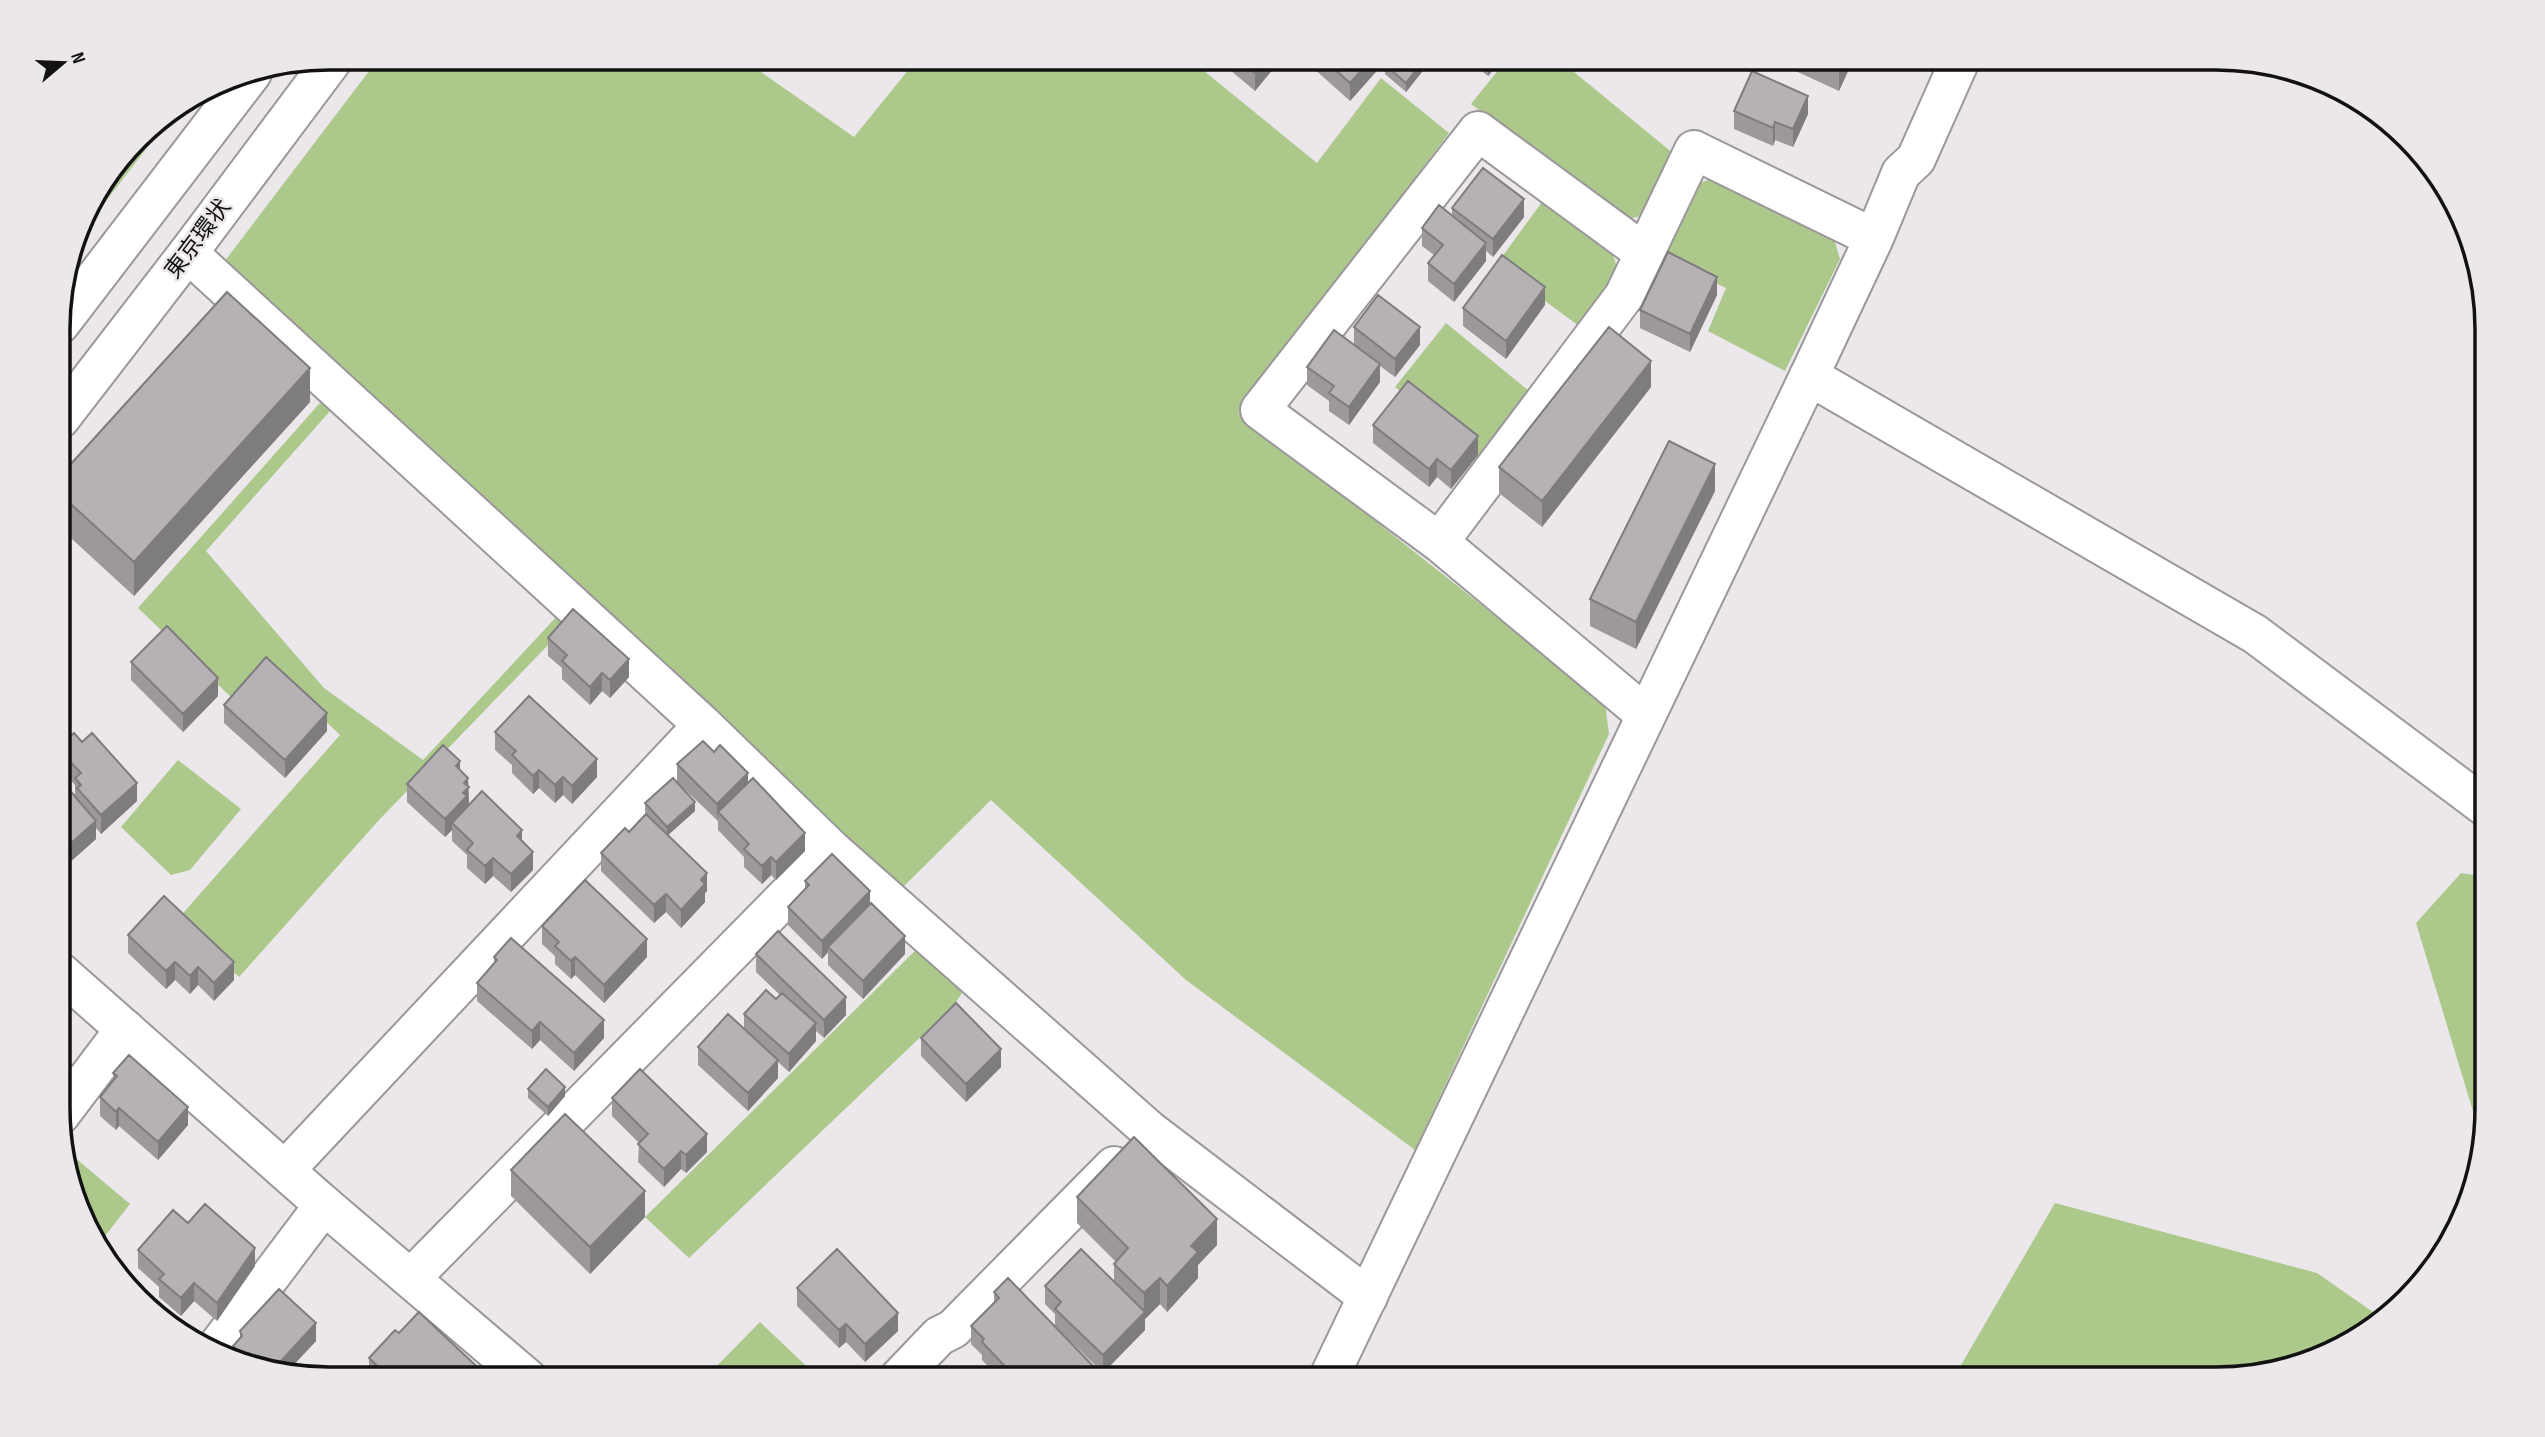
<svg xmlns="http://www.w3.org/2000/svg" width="2545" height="1437" font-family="'Sofia Sans Condensed','Noto Sans JP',sans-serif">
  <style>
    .green { fill: #acc98b; fill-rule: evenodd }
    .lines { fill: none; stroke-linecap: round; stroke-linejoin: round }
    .minor-casing { stroke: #9b979b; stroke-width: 42 }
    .tertiary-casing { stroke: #9b979b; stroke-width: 42 }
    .trunk-casing { stroke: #9b979b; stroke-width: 42 }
    .minor { stroke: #fff; stroke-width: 38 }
    .tertiary { stroke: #fff; stroke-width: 38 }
    .trunk { stroke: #fff; stroke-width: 38 }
    .wall { fill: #9c989c; fill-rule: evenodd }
    .shaded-wall { fill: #7f7c7f }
    .building { fill: #b5b1b5; stroke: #7f7c7f; stroke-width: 2 }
    .labels { text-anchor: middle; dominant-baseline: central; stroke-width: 5; stroke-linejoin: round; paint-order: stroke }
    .street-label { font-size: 23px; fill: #131213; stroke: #ebe7eb }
    .rim { fill: none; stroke: #131213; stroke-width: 3.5 }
  </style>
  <rect width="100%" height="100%" fill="#ebe7eb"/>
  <path class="green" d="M379,58H741L854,137L918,58H1188L1317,163L1381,78L1449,133L1238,412L1605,703L1609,734L1415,1150L1186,980L991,800L896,894L218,270Z
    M1508,58H1557L1674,154L1647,214L1626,220L1471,104Z
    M176,110L76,240L86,209L150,125Z
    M1713,178L1834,239L1840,259L1785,371L1708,331L1726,288L1661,257L1694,185Z
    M1542,202L1612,252L1618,270L1609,288L1579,326L1496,265Z
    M1446,323L1529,391L1481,456L1395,387Z
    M327,395L575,617L379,820L239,977L177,920L340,735L268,666L234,700L138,608ZM331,410L560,613L423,760L324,688L206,551Z
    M178,760L241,809L190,870L171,875L121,827Z
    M2461,873L2487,877V1125L2482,1141L2416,923Z
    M921,945L966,987L954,1005L689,1258L645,1217Z
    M61,1146L130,1204L98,1245Z
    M2055,1203L2317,1273L2383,1319L2352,1343L2233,1379H1953Z
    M760,1322L820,1379H704Z"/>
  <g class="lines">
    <defs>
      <path id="minor" d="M1643,252L1478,131L1260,410L1439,542L1646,715
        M188,253L703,725L832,850L1149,1130L1368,1297
        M1809,376L1874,238L1901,173L1916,159L1961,58
        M1439,542L1624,296L1694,150L1874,238
        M60,1115L125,1029
        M285,1170L703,725
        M411,1278L832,850
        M214,1351L324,1205
        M898,1379L939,1336L953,1329L1114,1166"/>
      <path id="tertiary" d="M60,972L324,1205L528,1379
        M1328,1379L1809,376L2255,634L2487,808"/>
      <path id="trunk" d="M60,324L252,73
        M60,419L188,253L334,58"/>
    </defs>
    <use href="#minor" class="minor-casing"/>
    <use href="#tertiary" class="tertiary-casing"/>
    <use href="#trunk" class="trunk-casing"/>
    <use href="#minor" class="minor"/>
    <use href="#tertiary" class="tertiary"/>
    <use href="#trunk" class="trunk"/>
  </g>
  <path class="wall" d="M1217,58H1282L1255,91L1217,59Z
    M1302,58H1382V65L1350,101Z
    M1433,58L1406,92L1385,74V65Z
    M1465,58H1503L1488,76Z
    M1789,58H1854L1839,91L1789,68Z
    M1734,111L1808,114L1793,147L1775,140L1773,146L1734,129Z
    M1452,208L1524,217L1493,257L1486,251V261L1454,302L1428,281V263L1434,255L1422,246V228L1452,216Z
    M1717,295L1690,352L1640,328V310Z
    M1545,305L1506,359L1463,326V308Z
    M1354,327L1420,345L1395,377L1380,366V382L1349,425L1329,411V401L1307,385V367L1354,344Z
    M1651,387L1542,527L1499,493V467Z
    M310,402L134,596L60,528V476Z
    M1373,425L1478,455L1451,489L1437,477L1429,487L1373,443Z
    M1715,491L1636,649L1590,626V599Z
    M548,638L629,677L610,698L602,691L590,705L562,679V668L548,656Z
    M131,662L218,696L183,732L131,680Z
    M224,705L327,731L285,778L224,723Z
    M495,732L597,777L572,804L563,795L555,803L539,788L533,794L512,773V765L495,750Z
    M60,745L137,801L101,834L96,828V839L60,871ZM66,775L75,785V796L77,799L64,784L66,782Z
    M714,752L748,783L805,851L776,880L771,875L762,884L744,867V857L718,830V821L677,782V764Z
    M460,770L468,778L469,805L522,842L533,870L511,892L493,876L485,884L467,868V855L452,841V830L445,837L407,802V784Z
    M645,803L695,811L668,835L707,891L705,893V902L681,928L666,912L654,923L601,871V853L629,832L652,820L645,812Z
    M805,881L870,903L905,954L863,999L828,965V952L822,959L788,925V907L805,889Z
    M542,926L647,957L604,1003L575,975L571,979L555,964V956L542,944Z
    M128,935L234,980L214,1001L198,985L190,994L175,980L166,989L128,953Z
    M756,954L846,1015L824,1038L816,1031V1041L789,1072L778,1062V1078L748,1111L698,1065V1047L744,1029V1014L776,999L780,995L756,972Z
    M494,957L604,1038L574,1071L540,1040L532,1049L477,1001V983L494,964Z
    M921,1038L1001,1067L966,1102L921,1056Z
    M113,1073L188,1125L158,1160L119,1126L116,1130L100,1116V1097L113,1080Z
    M528,1089L565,1096L548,1116L528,1098Z
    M612,1098L707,1152L686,1173L681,1169L664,1187L638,1162L639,1143L612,1116Z
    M511,1170L645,1217L590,1274L511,1196Z
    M1077,1197L1217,1245L1198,1265V1278L1167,1312L1160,1304L1145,1319V1330L1103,1373L1060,1331L1095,1379H1000L982,1360V1355L971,1344V1326L994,1304V1292L1055,1326V1314L1045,1304V1286L1114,1282V1264L1116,1262L1077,1223Z
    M188,1223L255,1266L217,1321L194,1301L181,1316L159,1297V1287L138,1268V1250Z
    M797,1288L898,1331L865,1362L846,1342L839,1348L797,1306Z
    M240,1331L316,1341L286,1373L259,1370L233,1359V1346L240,1338Z
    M399,1333L490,1379H372L369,1376V1358Z"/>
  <path class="shaded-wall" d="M1267,58H1282L1255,91V73Z
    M1373,58H1382V65L1350,101V83Z
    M1425,58H1433L1406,92V83Z
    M1488,58H1503L1488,76Z
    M1842,58H1854L1839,91V65Z
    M1808,96V114L1793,147V129Z
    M1775,122V140L1773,146V128Z
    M1524,199V217L1493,257V239Z
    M1486,243V261L1454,302V284Z
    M1717,277V295L1690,352V334Z
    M1545,287V305L1506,359V341Z
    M1420,327V345L1395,377V359Z
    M1651,361V387L1542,527V501Z
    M1380,364V382L1349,425V407Z
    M310,368V402L134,596V562Z
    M1478,436V455L1451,489V470Z
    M1437,459V477L1429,487V469Z
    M1715,464V491L1636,649V622Z
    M629,659V677L610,698V680Z
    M602,673V691L590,705V687Z
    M218,678V696L183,732V714Z
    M327,713V731L285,778V760Z
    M597,759V777L572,804V786Z
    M460,761V779L456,766Z
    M66,764V782L60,787V769Z
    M539,770V788L533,794V776Z
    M748,773V791L718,812L717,822V804Z
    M563,777V795L555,803V785Z
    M468,778L469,805L452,823V830L445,837V819L464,783Z
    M137,783V801L101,834V815Z
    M695,802V811L667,836V827Z
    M96,821V839L60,871V853Z
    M522,830V848L517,836Z
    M805,833V851L776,880V862Z
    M533,852V870L511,892V874Z
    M771,857V875L762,884V866Z
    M493,858V876L485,884V866Z
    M707,873V891L705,893V902L681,928V910L701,880Z
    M870,891V909L828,947V952L822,959V941Z
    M666,894V912L654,923V905Z
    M905,936V954L863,999V981Z
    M647,939V957L604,1003V985Z
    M575,957V975L571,979V961Z
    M175,962V980L166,989V971Z
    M234,962V980L214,1001V983Z
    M198,967V985L190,994V976Z
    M846,997V1015L824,1038V1020Z
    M604,1020V1038L574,1071V1053Z
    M540,1022V1040L532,1049V1031Z
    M816,1023V1041L789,1072V1054Z
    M69,1042V1060L60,1072V1054Z
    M1001,1049V1067L966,1102V1084Z
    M778,1060V1078L748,1111V1093Z
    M565,1087V1096L548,1116V1107Z
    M188,1107V1125L158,1160V1142Z
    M119,1108V1126L116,1130V1112Z
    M707,1134V1152L686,1173V1155Z
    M681,1151V1169L664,1187V1169Z
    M645,1191V1217L590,1274V1247Z
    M1217,1219V1245L1198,1265V1278L1167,1312V1286L1191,1246Z
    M255,1248V1266L217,1321V1303Z
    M1160,1278V1304L1145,1319V1330L1103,1373V1355L1144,1312V1293Z
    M194,1283V1301L181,1316V1298Z
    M898,1313V1331L865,1362V1344Z
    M316,1323V1341L286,1373L271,1372Z
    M846,1324V1342L839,1348V1330Z
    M1095,1368V1379H1083Z"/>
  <path class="building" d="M1236,58H1267L1255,73Z
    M1322,58H1373L1350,83Z
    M1391,58H1425L1406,83L1385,65Z
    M1823,58H1842L1839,65Z
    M1752,71L1808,96L1793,129L1775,122L1773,128L1734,111Z
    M1483,168L1524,199L1493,239L1452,208Z
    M1439,205L1486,243L1454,284L1428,263L1443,245L1422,228Z
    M1668,252L1717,277L1690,334L1640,310Z
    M1502,255L1545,287L1506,341L1463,308Z
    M227,292L310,368L134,562L60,494V476Z
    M1378,295L1420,327L1395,359L1354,327Z
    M1609,327L1651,361L1542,501L1499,467Z
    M1334,330L1380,364L1349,407L1329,393L1334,386L1307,367Z
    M1408,381L1478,436L1451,470L1437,459L1429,469L1373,425Z
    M1669,441L1715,464L1636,622L1590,599Z
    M573,609L629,659L610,680L602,673L590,687L562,661L567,655L548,638Z
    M167,626L218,678L183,714L131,662Z
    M266,657L327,713L285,760L224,705Z
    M529,696L597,759L572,786L563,777L555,785L539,770L533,776L512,755L516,751L495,732Z
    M74,733L82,742L92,733L137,783L101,815L77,788L81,785L75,778L81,773L60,751V745Z
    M703,741L714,752L720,745L748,773L717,804L677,764Z
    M443,745L460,761L456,766L468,778L464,783L469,787L463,793L467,796L445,819L407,784Z
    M60,758L66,764L60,769Z
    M673,778L695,802L667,827L645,803Z
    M753,778L805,833L776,862L771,857L762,866L744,849L749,844L718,812Z
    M60,779L96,821L60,853Z
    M482,791L522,830L517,836L533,852L511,874L493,858L485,866L467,850L473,843L452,823Z
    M646,814L707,873L701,880L705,884L681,910L666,894L654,905L601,853L625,828L629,832Z
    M832,854L870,891L822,941L788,907L809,885L805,881Z
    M585,880L647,939L604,985L575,957L571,961L555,946L559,942L542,926Z
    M164,896L234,962L214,983L198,967L190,976L175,962L166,971L128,935Z
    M871,903L905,936L863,981L828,947Z
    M778,931L846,997L824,1020L756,954Z
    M511,938L604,1020L574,1053L540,1022L532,1031L477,983L497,960L494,957Z
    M766,990L776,999L782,993L816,1023L789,1054L744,1014Z
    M956,1003L1001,1049L966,1084L921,1038Z
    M728,1014L778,1060L748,1093L698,1047Z
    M60,1036L69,1042L60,1054Z
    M129,1055L188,1107L158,1142L119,1108L116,1112L100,1097L117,1076L113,1073Z
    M546,1069L565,1087L548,1107L528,1089Z
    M640,1069L707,1134L686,1155L681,1151L664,1169L638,1144L648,1134L612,1098Z
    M565,1114L645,1191L590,1247L511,1170Z
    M1134,1137L1217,1219L1191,1246L1198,1252L1167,1286L1160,1278L1144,1293L1114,1264L1128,1248L1077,1197Z
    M205,1204L255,1248L217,1303L194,1283L181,1298L159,1279L164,1274L138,1250L173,1210L188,1223Z
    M837,1249L898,1313L865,1344L846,1324L839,1330L797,1288Z
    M1081,1249L1145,1312L1103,1355L1055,1309L1061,1302L1045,1286Z
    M1008,1278L1095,1368L1083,1379H1044L1043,1377L1041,1379H1017L982,1342L984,1339L971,1326L999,1298L994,1292Z
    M279,1289L316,1323L271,1372L259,1370L233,1346L242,1336L240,1331Z
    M419,1312L490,1379H391L369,1358L395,1330L399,1333Z"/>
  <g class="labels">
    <g class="street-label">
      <text transform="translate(198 239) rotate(-53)">東京環状</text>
    </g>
  </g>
  <path d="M0 0H2545V1437H0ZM329 70H2216A259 259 0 0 1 2475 329V1108A259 259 0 0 1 2216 1367H329A259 259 0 0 1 70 1108V329A259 259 0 0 1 329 70Z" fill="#ebe7eb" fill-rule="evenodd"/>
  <path class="rim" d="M329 70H2216A259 259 0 0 1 2475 329V1108A259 259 0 0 1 2216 1367H329A259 259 0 0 1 70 1108V329A259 259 0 0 1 329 70Z"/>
  <g transform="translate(63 63) rotate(71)" stroke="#ebe7eb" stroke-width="5" paint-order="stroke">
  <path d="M0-5L12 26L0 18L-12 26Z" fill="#131213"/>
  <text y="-10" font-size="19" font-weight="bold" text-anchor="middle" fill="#131213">N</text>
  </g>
</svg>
